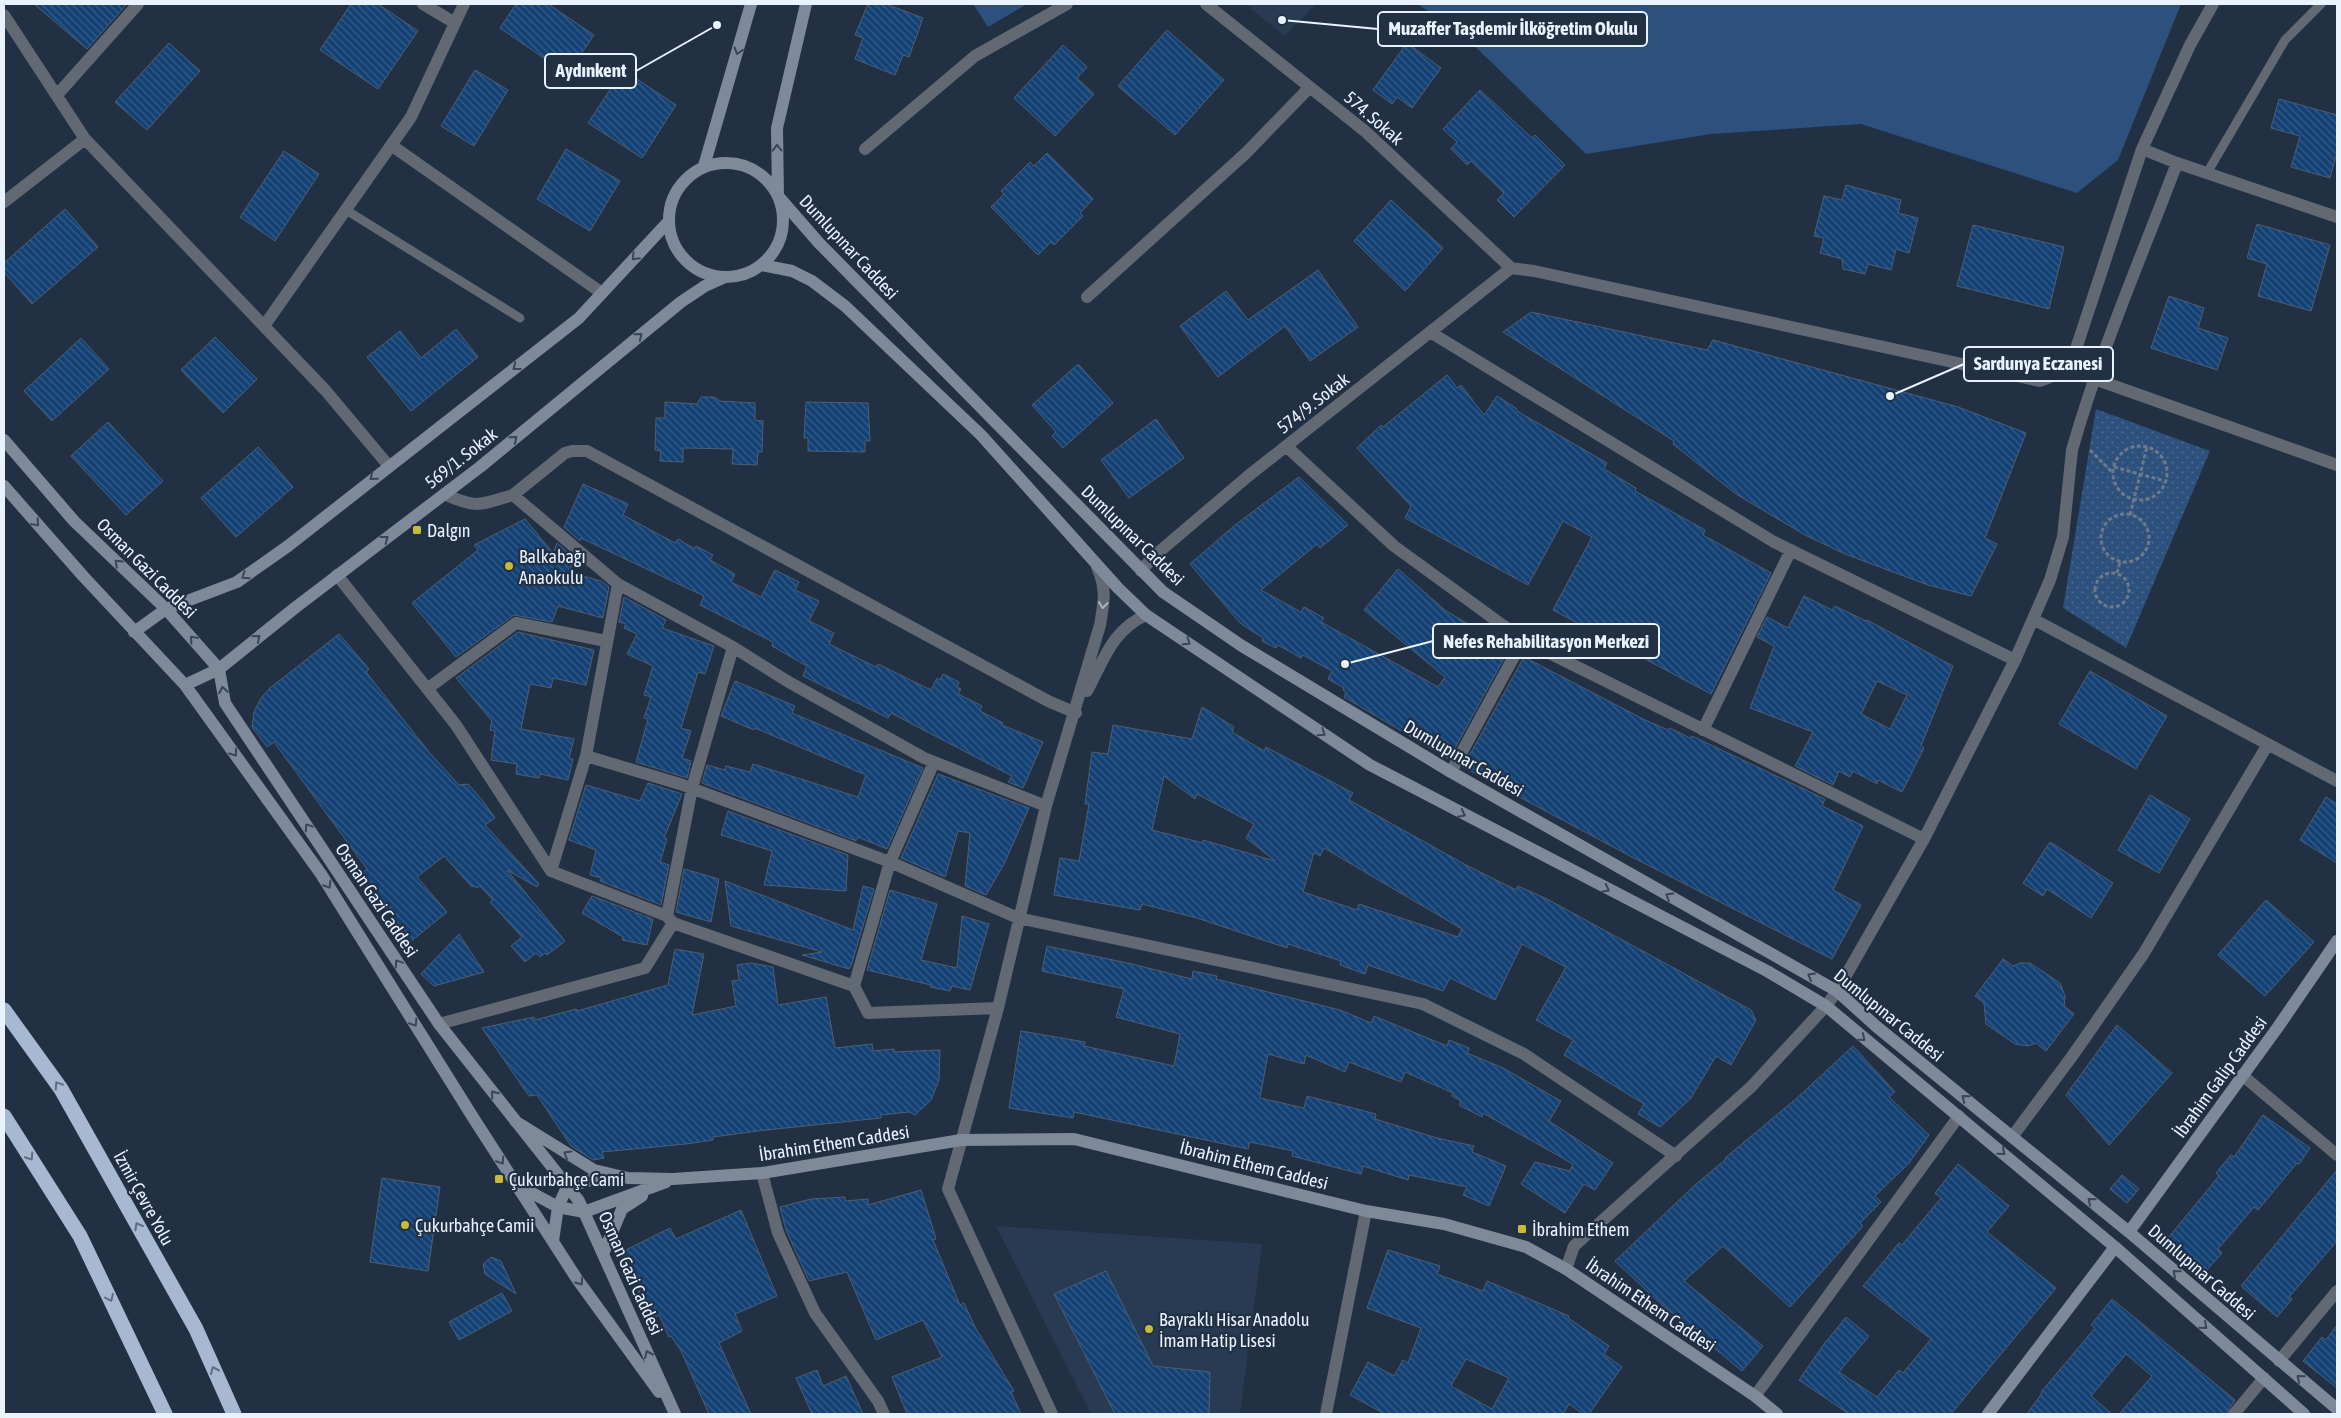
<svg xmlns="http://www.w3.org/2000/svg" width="2341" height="1418" font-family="'Asap Condensed',sans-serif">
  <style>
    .built { fill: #283b53 }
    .green { fill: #2d517c }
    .park { fill: url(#park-dots) }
    .building { fill: url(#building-back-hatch); stroke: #4e5e73; fill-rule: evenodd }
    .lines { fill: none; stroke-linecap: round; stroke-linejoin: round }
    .path { stroke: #6d7a8a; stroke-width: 3; stroke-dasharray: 4 2.5; stroke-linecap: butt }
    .lane { stroke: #626973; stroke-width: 9 }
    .street { stroke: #626973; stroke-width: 12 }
    .secondary { stroke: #7e8a99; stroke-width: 12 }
    .highway { stroke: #a7b9d1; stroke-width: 15 }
    .oneway { stroke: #384658 }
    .oneway2 { stroke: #acb4c0 }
    .oneway3 { stroke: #5d6e83 }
    .poi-dot { fill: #c7bb3c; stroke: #213043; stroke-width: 2 }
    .labels { text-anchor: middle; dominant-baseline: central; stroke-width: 4.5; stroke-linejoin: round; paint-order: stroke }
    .street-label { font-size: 18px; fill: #e9f2ff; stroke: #213043 }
    .poi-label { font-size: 18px; fill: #e9f2ff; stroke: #213043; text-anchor: start }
    .leader { fill: none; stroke: #e9f2ff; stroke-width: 2 }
    .callout-dot { fill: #e9f2ff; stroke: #213043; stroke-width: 2 }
    .callout { fill: #213043; stroke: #e9f2ff; stroke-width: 2 }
    .callout-label { font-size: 19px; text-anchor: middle; font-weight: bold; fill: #e9f2ff }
  </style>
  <defs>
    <pattern id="park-dots" width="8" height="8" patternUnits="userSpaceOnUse" patternTransform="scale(1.25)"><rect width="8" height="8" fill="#2d517c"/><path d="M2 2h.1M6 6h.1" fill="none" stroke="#4b6a90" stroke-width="1.8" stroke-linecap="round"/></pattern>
    <pattern id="building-back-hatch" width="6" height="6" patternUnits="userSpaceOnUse" patternTransform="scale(1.25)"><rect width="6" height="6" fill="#144174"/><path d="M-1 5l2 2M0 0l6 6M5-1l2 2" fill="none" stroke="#365d89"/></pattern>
  </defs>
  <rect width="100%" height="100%" fill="#213043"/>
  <path class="built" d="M1246,4H1316L1284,36Z
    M996,1226L1262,1244L1240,1414H1091Z"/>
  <path class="green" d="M973,4H1027L988,27Z
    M1417,4H2181L2118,160L2077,193L1861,124L1711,134L1586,154L1457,29Z"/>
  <path class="park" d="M2096,409L2210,451L2126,648L2063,608Z"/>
  <path class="building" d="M34,4H127L87,49Z
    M351,4H378L418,31L378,89L320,50Z
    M516,4H548L594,35L567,74L500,28Z
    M868,4H886L923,18L909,57L903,55L895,75L855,59L863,38L855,35Z
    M1167,30L1224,80L1175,135L1118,86Z
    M169,43L200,71L147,130L115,102Z
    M1407,43L1441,68L1412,108L1397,97L1392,104L1373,90Z
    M1063,45L1087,67L1077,78L1094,94L1055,136L1014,98Z
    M475,70L508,90L474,146L441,126Z
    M623,70L676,105L642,158L588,123Z
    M1480,90L1532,138L1535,135L1565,165L1514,217L1497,200L1504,193L1471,161L1467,165L1451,149L1457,142L1443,129Z
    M2279,99L2337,115V152L2330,178L2291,167L2300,136L2271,128Z
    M566,149L620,181L590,231L537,199Z
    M284,151L319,174L275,241L240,217Z
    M1047,153L1093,199L1080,213L1083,216L1054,245L1051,242L1038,255L991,207L1004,194L1001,191L1030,162L1034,166Z
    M1846,185L1901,200L1898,213L1918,218L1909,253L1896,249L1891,270L1868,264L1865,274L1843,269L1842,259L1820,253L1824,238L1814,236L1824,196L1842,200Z
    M1391,200L1443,248L1405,291L1354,241Z
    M65,209L98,247L32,304L4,272V263Z
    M2257,224L2330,245L2311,311L2258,296L2267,264L2247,258Z
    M1973,225L2064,247L2049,309L1957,286Z
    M1318,270L1358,327L1310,361L1285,326L1218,377L1180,326L1226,291L1248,320Z
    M2169,296L2204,308L2198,328L2228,338L2217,370L2151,348Z
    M1531,312L1707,350L1713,340L1958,407L2026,433L1985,538L1997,544L1971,596L1928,585L1845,554L1805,535L1736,494L1673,444L1674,441L1503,332Z
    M456,329L478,357L411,411L367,357L400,331L421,358Z
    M215,337L257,379L223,413L181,370Z
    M81,338L109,369L52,421L24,391Z
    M1078,364L1113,403L1063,448L1052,436L1056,432L1032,405Z
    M1447,375L1457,388L1461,385L1484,415L1497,396L1517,409V411L1607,463L1604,469L1636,488L1635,491L1705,530L1703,535L1771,573L1711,694L1553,610L1592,537L1563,521L1528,585L1405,518L1411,506L1357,448L1381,425L1383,427Z
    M701,397H714L720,401L755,403V420L763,421L762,452H758L757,465L732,464L733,449L683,448V462L660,461L661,451L655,450L656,418H665V402L697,404Z
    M806,402L868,403L870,441H865V452L808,451V438H804Z
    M1156,419L1184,458L1129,498L1101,460Z
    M108,422L163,481L126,515L71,456Z
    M258,447L293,487L236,537L201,498Z
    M1299,477L1348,525L1320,548L1317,544L1261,590L1301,612L1304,607L1324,618L1321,622L1438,687L1445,677L1364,610L1398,569L1446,611L1482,632L1480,637L1508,651L1449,759L1344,697L1346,693L1343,690L1344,688L1328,679L1332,671L1303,655L1301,658L1278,645L1276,648L1262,641L1263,638L1240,623L1190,564L1235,525Z
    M583,484L628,504L623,515L647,528L675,543L678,539L695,549L696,546L713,555L710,560L735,574L731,582L761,597L775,570L799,582L795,590L819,601L809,621L834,633L829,644L876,667L878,664L931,690L937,678L940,680L943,674L959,682L957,687L961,689L958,694L982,706L980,711L1003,723L1002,725L1043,742L1023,788L1008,782L1012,776L891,713L888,718L803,676L807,666L772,646L773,642L700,605L704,596L581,538L580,541L564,527Z
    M525,519L553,553L557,543L574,558L569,572L601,581L609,587L603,618L558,606L552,622L514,615L456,657L412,603L478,550L474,545Z
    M1804,596L1832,610L1835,606L1866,621L1867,620L1953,666L1921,746L1924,748L1902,792L1878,780L1877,784L1853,771L1850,777L1839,771L1833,785L1795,766L1813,732L1750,708L1774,646L1757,637L1767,617L1788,628ZM1877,681L1907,695L1890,729L1861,714Z
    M624,597L666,620L662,628L714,646L705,674L698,672L681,728L691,731L682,758L691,761L687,778L636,762L648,719L644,718L651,697L644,695L653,666L627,654L637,634L624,628L626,624L619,622Z
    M518,632L594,650L586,685L553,678L551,688L530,684L521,729L574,739L569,758L573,759L568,780L540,774L539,778L516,774L517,764L491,760L495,731L490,730L492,721L456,678Z
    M339,634L369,669L366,672L429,752L459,785L468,784L483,801L495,818L485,825L539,884L537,887L507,870L565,941L547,955L545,953L540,957L536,953L525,962L511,946L522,937L490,902L493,900L480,886L476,888L474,886L472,887L444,856L417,877L447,912L404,947L389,929L397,922L359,875L367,869L274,742L267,747L252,727L254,712L261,698L270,688Z
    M1524,657L1645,720L1668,730L1670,728L1690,738L1692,736L1825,799L1822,806L1863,826L1833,890L1861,905L1832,959L1632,857L1463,767Z
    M2090,671L2167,716L2136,769L2059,724Z
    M735,681L795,706L792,713L923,768L887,849L858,837L856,841L702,783L707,765L725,770L726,766L750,772L753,764L858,797L866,775L755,728L754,730L721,716Z
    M1202,707L1234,727L1232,732L1264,751L1266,747L1353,793L1349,800L1466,865L1516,890L1518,886L1547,899L1751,1010L1756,1020L1731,1065L1716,1056L1691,1098L1660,1127L1638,1114L1644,1104L1564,1055L1573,1040L1536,1020L1566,967L1522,944L1495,1000L1450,978L1443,991L1368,965L1365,974L1340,965L1341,961L1288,944L1287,948L1197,918L1142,904L1140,910L1054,895L1060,858L1079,861L1089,804H1085L1092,752L1108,754L1113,725L1192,739ZM1164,776L1195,799L1197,794L1254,824L1246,838L1275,861L1203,840V843L1152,830ZM1324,848L1462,929L1458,937L1359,904L1357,910L1303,892L1314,852L1320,856Z
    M938,774L1029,808L1004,864L986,895L965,886L970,833L958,831L945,877L901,858Z
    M648,783L682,794L664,838L667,839L660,862L669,865L661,905L600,881L602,878L590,875L596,850L569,840L586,785L640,801Z
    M2150,795L2190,819L2159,873L2118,850Z
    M2326,797L2337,804V863L2300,840Z
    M728,811L848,855L846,891L764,885L772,851L721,835Z
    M2050,842L2113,883L2091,918L2047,889L2043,896L2023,883Z
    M684,869L719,879L711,922L676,912Z
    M725,881L853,930L863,886L874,889L851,966L849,969L802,955L822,952L731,926Z
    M890,890L937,904L921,960L957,968L962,916L989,924L970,990L952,986L950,991L930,987L931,985L867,970Z
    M592,896L653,919L647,945L622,940L623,937L582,913Z
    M2266,900L2314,942L2265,996L2218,955Z
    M459,934L484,972L434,986L421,974Z
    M1047,946L1132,964L1192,979L1193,971L1217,976L1216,979L1340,1010L1371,1023L1374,1016L1447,1046L1449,1040L1469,1048L1467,1053L1503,1068L1561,1101L1549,1121L1613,1163L1595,1190L1584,1184L1565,1213L1521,1184L1535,1162L1570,1171L1573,1164L1483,1113L1482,1117L1459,1105L1461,1101L1452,1096L1453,1093L1405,1072L1401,1082L1349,1062L1345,1072L1306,1055L1304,1064L1268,1054L1260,1098L1304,1108L1307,1096L1376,1114L1375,1119L1437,1138L1474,1146L1472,1152L1506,1166L1489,1206L1463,1195L1467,1187L1409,1175L1408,1180L1363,1166L1361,1174L1292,1156L1293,1151L1250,1142L1248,1149L1074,1112L1073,1118L1009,1108L1021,1031L1085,1042L1084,1046L1174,1066L1180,1034L1116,1017L1124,989L1042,971Z
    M675,949L704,954L692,1015L736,1006L732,981L739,980L737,965L751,963L773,967L778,1005L826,997L835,1048L872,1044L873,1051L894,1049V1052L940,1050L939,1080L931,1100L915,1115L909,1112L881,1115V1118L757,1131L713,1137V1140L686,1144L602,1152L604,1158L593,1160L571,1146L537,1095L529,1096L482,1028L534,1017L535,1020L576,1009L577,1011L668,985Z
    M2003,959L2013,966L2020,963H2030L2060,983L2065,996L2064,1006L2074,1014L2046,1051L2036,1043L2028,1046L2015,1044L1986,1024L1984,1003L1975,996Z
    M2117,1025L2172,1073L2109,1145L2066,1095Z
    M1853,1046L1895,1092L1889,1097L1929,1135L1909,1163L1875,1196L1881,1202L1860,1223L1863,1226L1790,1307L1723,1246L1684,1281L1763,1346L1742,1371L1661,1304L1615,1261L1695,1185L1726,1159L1725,1158L1797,1098Z
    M2263,1115L2310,1148L2299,1164L2297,1163L2258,1210L2254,1207L2218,1249L2222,1253L2206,1271L2168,1238L2219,1176L2216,1173L2231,1155L2234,1157Z
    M1958,1164L2009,1206L1987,1232L2056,1288L1951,1414H1849L1799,1380L1824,1344L1846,1317L1869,1336L1839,1372L1877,1397L1899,1370L1903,1373L1931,1339L1863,1286L1899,1243L1902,1245L1941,1198L1935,1193Z
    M2337,1170V1241L2289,1297L2292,1299L2277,1317L2241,1286Z
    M2122,1175L2139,1189L2127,1203L2110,1189Z
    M382,1178L440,1187L428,1271L370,1262Z
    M921,1190L936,1239L933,1240L960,1305L964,1303L975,1327L1014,1391L1011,1392L1021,1414H907L892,1377L942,1357L923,1320L876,1340L847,1272L809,1281L786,1230L780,1207L811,1199L845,1197V1201L868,1199V1205Z
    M741,1210L777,1296L735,1314L742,1331L719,1343L751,1414H709L681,1351L671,1336L669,1337L659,1315L652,1319L620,1253L670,1228L676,1239Z
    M1388,1250L1440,1266L1437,1274L1483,1291L1487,1281L1569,1316L1568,1318L1609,1346L1604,1354L1622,1367L1589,1414H1583L1569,1404L1563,1414H1385L1350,1395L1368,1362L1394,1376L1403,1360L1408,1363L1421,1328L1367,1308ZM1466,1359L1509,1378L1492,1409L1451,1386Z
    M491,1257L501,1261L516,1294L485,1274L483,1264Z
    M1106,1271L1153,1366L1210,1372L1209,1414H1115L1054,1294Z
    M502,1293L512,1311L459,1340L449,1322Z
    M2112,1299L2235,1400L2226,1414H2119L2152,1376L2126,1354L2091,1396L2112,1414H2027L2042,1393L2041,1392L2095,1328L2091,1325Z
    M2337,1325V1388L2303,1361L2322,1337L2326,1340Z
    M817,1370L823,1386L846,1376L863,1414H812L796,1378Z"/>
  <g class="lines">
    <path class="path" d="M2113 473a27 27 0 1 1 54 0a27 27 0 1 1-54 0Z
      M2090,450L2112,472
      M2114,467L2165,481
      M2101 538a24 24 0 1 1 48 0a24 24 0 1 1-48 0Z
      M2130,515L2147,447
      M2095 590a17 17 0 1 1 34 0a17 17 0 1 1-34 0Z
      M2117,573L2120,562"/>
    <path class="lane" d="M2207,173L2285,40L2321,4
      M346,210L520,318"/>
    <path class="street" d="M423,4L455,23
      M1206,4L1366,132L1511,268
      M4,15L85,139L326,391L388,465
      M57,95L138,4
      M391,145L602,293
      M865,149L975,56L1067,4
      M2142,149L2177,163
      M4,202L85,139
      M1511,268L1534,271L2040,381L2069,370L2337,465
      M1087,297L1246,153L1310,87
      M264,326L411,117L464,4
      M1430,332L1774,542L2015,660
      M2069,370L2142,149L2190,45L2213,4
      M1286,446L1394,546L1523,640L1924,839
      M444,494C477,509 479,505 513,495L618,584L733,647L787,681L924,758L1046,806
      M513,495L565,453L572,451H587L1048,701L1076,713
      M1141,571L1153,557L1247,477L1511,268
      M337,575L456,725L551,871
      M618,584L586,756L551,871L667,916L673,923
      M2033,619L2337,781
      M427,689L516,623L606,641
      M1087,691C1104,660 1112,630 1146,615
      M1703,730L1791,550
      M586,756L680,784L890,862L1018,918L1423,1004L1524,1054L1676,1156
      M1451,772L1523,640
      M667,916L692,788L733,647
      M854,986L890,862L934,762
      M439,1024L645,968L673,923L854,986L868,1013L998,1008
      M2242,1075L2337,1155
      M2012,1137L2073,1055L2144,953L2268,744
      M762,1173L778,1233L815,1313L878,1401L884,1414
      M1566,1269L1574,1246L1751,1087L1826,1006L1837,991L1924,839L2015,660L2033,619L2050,580L2063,537L2072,450C2100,352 2141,258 2177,163L2337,217
      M2279,1361L2337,1291
      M1755,1396L1959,1116
      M1052,1414L948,1189L998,1008L1046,806L1100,625C1104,602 1107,589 1097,567
      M1326,1414L1366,1211
      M2234,1414L2264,1378"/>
    <path class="secondary" d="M806,4L777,128L778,196L819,243L1163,592L1242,646L1451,772L1837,991L1877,1027L2129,1232L2337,1409
      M669 220a57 57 0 1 1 114 0a57 57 0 1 1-114 0Z
      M704,166L751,4
      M761,265L792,271L812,281L845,306L981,435L1118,588L1146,615L1370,765L1767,971L1826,1006L2115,1247L2304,1414
      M4,440L74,521L166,609L219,669L225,703L439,1024L579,1201L675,1414
      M4,486L83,576L185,685L321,874L474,1119L577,1279L659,1392
      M134,632L166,609L237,582L288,546L579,318L668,222
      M185,685L219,669L296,607L480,467L681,302L705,286L725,277
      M515,1121L594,1170L628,1178L673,1179L762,1173L961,1140L1074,1139L1366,1211L1444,1224L1526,1247L1566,1269L1755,1396L1777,1414
      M519,1186L558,1207L584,1212L666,1182
      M2129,1232L2278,1027L2337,941
      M553,1241L558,1207L567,1187L611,1174
      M603,1254L622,1209L642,1196
      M1988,1414L2115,1247"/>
    <path class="highway" d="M4,1010L61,1089L196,1329L234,1414
      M4,1116L80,1236L165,1414"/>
  </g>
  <defs><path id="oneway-chevron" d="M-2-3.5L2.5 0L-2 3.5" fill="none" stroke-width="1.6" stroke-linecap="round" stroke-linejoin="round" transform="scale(1.25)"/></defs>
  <g class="oneway">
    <use href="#oneway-chevron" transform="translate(738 51) rotate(106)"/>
    <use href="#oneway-chevron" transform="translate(777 148) rotate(-91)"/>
    <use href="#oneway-chevron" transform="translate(635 257) rotate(133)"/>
    <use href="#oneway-chevron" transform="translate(639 336) rotate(-39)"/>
    <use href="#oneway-chevron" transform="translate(516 367) rotate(142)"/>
    <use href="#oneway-chevron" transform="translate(514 439) rotate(-39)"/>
    <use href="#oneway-chevron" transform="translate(373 477) rotate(141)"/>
    <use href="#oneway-chevron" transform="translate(36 523) rotate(49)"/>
    <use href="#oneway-chevron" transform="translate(385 539) rotate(-37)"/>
    <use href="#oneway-chevron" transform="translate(118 563) rotate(-136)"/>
    <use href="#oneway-chevron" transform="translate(245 576) rotate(145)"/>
    <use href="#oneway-chevron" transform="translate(257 638) rotate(-39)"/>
    <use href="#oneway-chevron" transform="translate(193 639) rotate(-131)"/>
    <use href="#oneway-chevron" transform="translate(1187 642) rotate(34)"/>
    <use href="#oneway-chevron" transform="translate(223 690) rotate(-100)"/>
    <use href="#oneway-chevron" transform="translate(1322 733) rotate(34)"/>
    <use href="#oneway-chevron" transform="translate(234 753) rotate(54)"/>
    <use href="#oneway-chevron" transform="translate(1462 814) rotate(27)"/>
    <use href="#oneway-chevron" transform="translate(308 827) rotate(-124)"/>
    <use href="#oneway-chevron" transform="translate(328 885) rotate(58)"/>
    <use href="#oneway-chevron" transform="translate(1606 889) rotate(27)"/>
    <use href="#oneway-chevron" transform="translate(1669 896) rotate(-150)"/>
    <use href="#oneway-chevron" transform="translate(398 963) rotate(-124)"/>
    <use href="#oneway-chevron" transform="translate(1811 976) rotate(-150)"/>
    <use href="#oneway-chevron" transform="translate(414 1023) rotate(58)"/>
    <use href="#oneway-chevron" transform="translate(1862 1038) rotate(39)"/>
    <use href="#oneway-chevron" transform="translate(494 1094) rotate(-129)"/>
    <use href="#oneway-chevron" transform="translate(1965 1098) rotate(-141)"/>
    <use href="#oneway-chevron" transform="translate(2002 1152) rotate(40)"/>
    <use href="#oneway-chevron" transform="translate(567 1154) rotate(-150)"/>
    <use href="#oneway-chevron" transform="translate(501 1161) rotate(57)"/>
    <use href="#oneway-chevron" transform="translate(2091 1201) rotate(-141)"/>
    <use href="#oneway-chevron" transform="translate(2176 1273) rotate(-139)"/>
    <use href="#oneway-chevron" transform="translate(580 1282) rotate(55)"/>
    <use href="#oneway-chevron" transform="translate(2204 1326) rotate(41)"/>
    <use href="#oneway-chevron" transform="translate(648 1354) rotate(-114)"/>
    <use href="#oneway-chevron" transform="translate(2300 1378) rotate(-140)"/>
  </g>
  <use class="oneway2" href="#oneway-chevron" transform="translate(1103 605) rotate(97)"/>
  <g class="oneway3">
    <use href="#oneway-chevron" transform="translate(58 1085) rotate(-124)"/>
    <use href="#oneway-chevron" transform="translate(30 1157) rotate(57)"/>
    <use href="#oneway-chevron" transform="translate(138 1226) rotate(-119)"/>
    <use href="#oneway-chevron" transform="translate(110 1298) rotate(65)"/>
    <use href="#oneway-chevron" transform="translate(214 1370) rotate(-114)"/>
  </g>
  <g class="poi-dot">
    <rect x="412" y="525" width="10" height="10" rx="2.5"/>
    <circle cx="509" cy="566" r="5"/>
    <rect x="494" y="1174" width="10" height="10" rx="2.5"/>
    <circle cx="405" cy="1225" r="5"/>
    <rect x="1517" y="1224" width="10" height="10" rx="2.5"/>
    <circle cx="1149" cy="1329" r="5"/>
  </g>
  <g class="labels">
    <g class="street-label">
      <text transform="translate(1374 118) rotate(41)">574. Sokak</text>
      <text transform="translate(849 247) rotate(47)">Dumlupınar Caddesi</text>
      <text transform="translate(1313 403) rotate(-38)">574/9. Sokak</text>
      <text transform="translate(461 458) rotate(-38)">569/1. Sokak</text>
      <text transform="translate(1133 535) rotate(44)">Dumlupınar Caddesi</text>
      <text transform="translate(147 568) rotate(45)">Osman Gazi Caddesi</text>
      <text transform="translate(1464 758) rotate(30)">Dumlupınar Caddesi</text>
      <text transform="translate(377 900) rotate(56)">Osman Gazi Caddesi</text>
      <text transform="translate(1889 1015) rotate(39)">Dumlupınar Caddesi</text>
      <text transform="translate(2220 1077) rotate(-54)">İbrahim Galip Caddesi</text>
      <text transform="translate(834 1143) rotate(-9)">İbrahim Ethem Caddesi</text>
      <text transform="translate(1254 1165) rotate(14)">İbrahim Ethem Caddesi</text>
      <text transform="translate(144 1198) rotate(61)">İzmir Çevre Yolu</text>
      <text transform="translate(2202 1272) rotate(41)">Dumlupınar Caddesi</text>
      <text transform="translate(631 1273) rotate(66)">Osman Gazi Caddesi</text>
      <text transform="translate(1651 1305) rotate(34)">İbrahim Ethem Caddesi</text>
    </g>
    <g class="poi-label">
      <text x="427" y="530">Dalgın</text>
      <text x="519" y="556">Balkabağı<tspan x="519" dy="21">Anaokulu</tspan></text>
      <text x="509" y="1179">Çukurbahçe Cami</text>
      <text x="415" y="1225">Çukurbahçe Camii</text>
      <text x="1532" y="1229">İbrahim Ethem</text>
      <text x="1159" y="1319">Bayraklı Hisar Anadolu<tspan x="1159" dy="21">İmam Hatip Lisesi</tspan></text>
    </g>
  </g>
  <path class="leader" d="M1282 20L1378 29M717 25L636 71M1890 396L1964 364M1345 664L1433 641"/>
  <g class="callout-dot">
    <circle cx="1282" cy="20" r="5"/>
    <circle cx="717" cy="25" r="5"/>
    <circle cx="1890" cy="396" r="5"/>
    <circle cx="1345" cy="664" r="5"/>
  </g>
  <g class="callout">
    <rect x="1378" y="12" width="269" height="34" rx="5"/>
    <rect x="545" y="54" width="91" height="34" rx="5"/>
    <rect x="1964" y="347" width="149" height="34" rx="5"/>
    <rect x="1433" y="624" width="226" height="34" rx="5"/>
  </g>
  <g class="callout-label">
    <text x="1513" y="35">Muzaffer Taşdemir İlköğretim Okulu</text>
    <text x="591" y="77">Aydınkent</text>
    <text x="2038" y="370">Sardunya Eczanesi</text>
    <text x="1546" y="648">Nefes Rehabilitasyon Merkezi</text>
  </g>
  <rect width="2341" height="1418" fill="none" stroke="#e9f2ff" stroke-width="10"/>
</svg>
